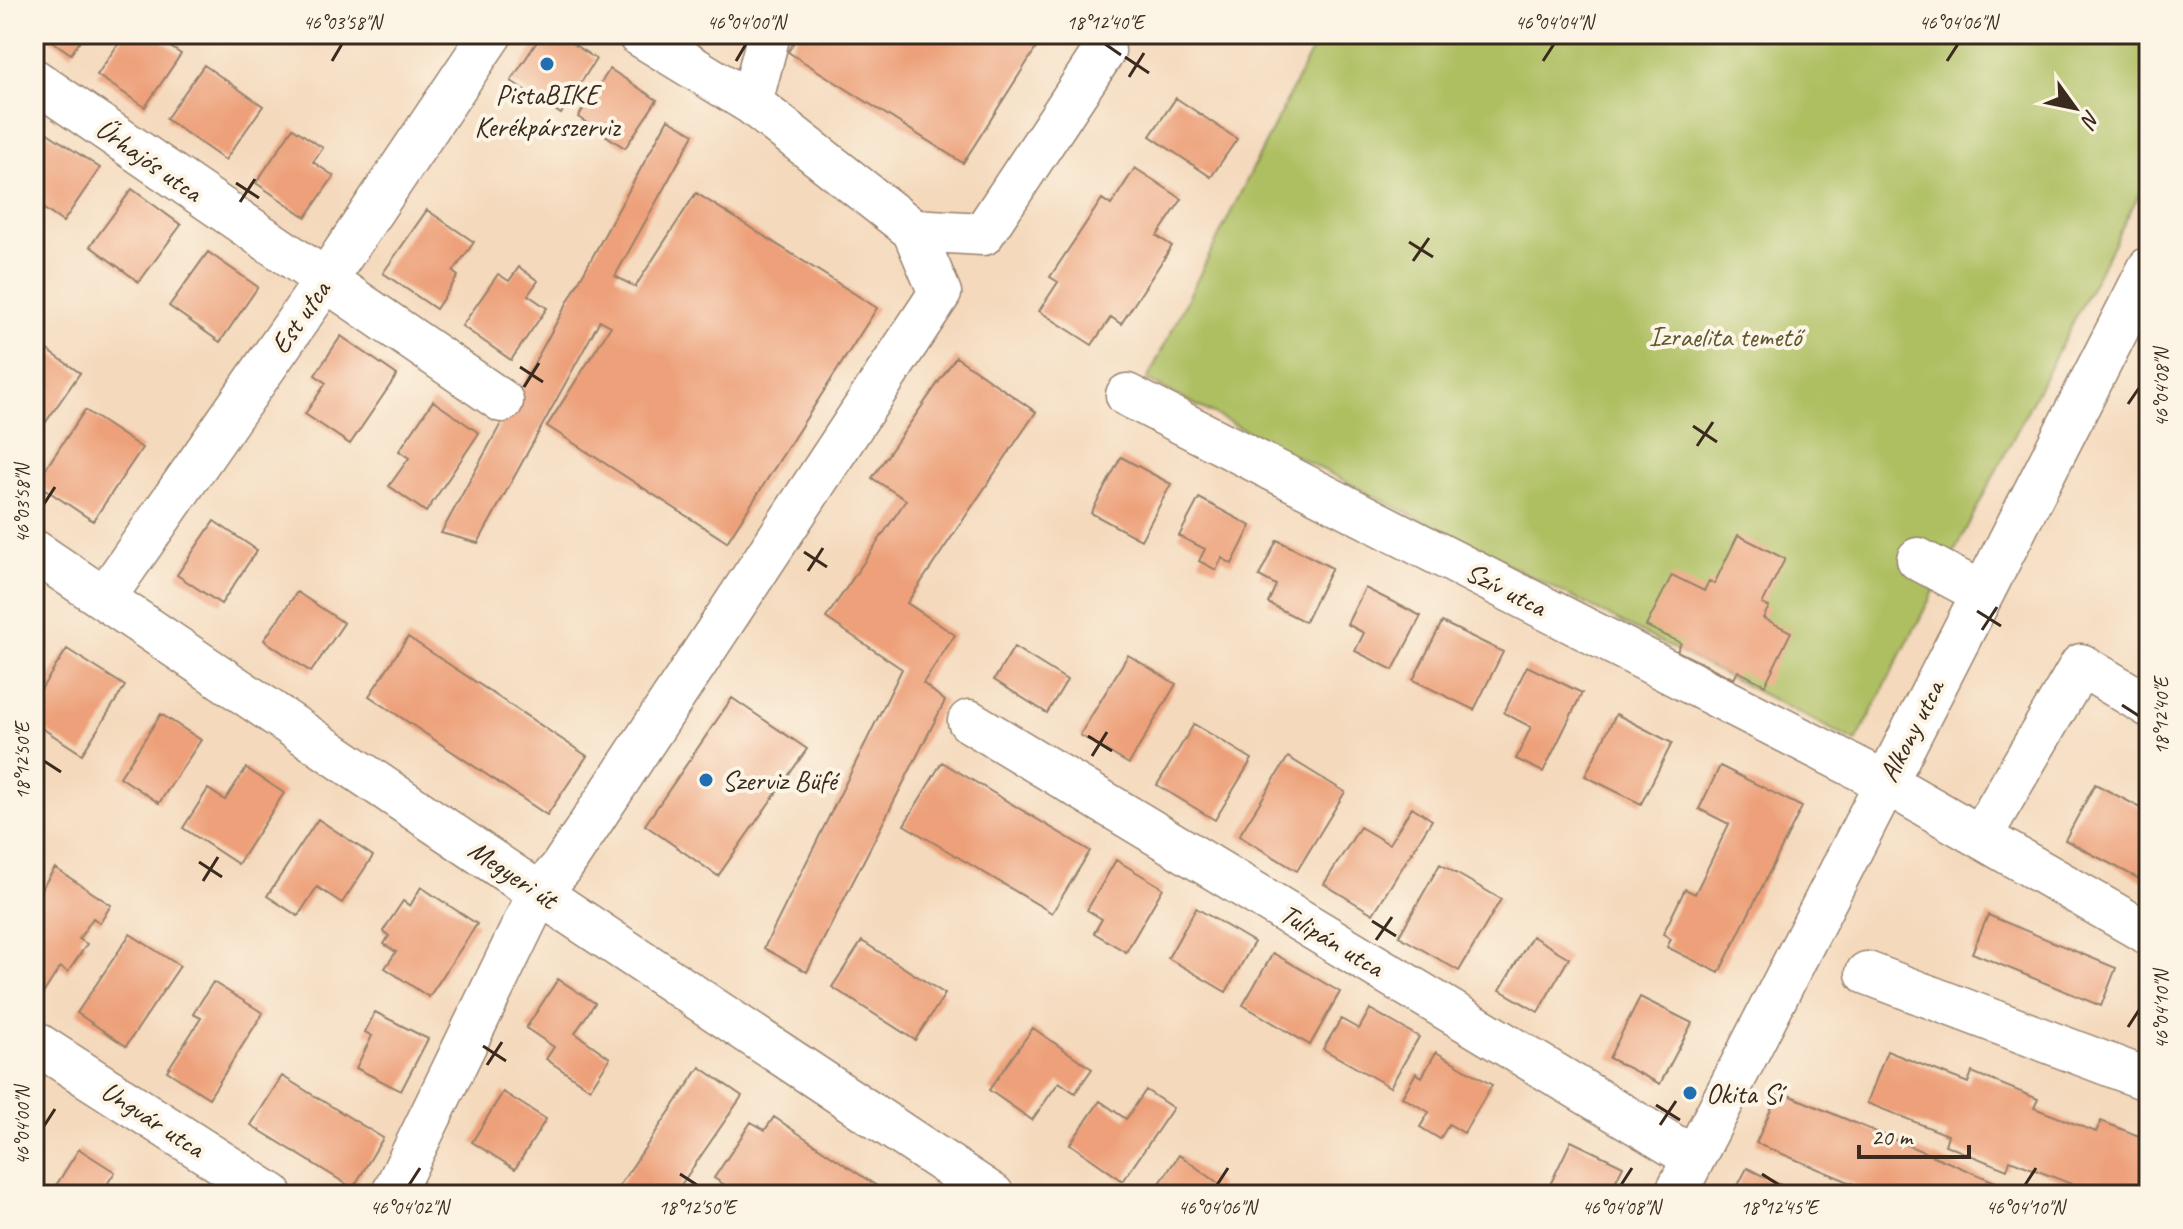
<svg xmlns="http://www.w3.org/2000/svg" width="2183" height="1229" font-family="Caveat,sans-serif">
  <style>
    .green { fill: #aebf62; stroke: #747440; stroke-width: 2 }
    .building { fill: #eda079 }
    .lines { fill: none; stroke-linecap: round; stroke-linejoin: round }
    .minor-casing { stroke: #98826d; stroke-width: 45 }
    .minor { stroke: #fff; stroke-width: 42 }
    .ticks { fill: none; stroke: #3b2a1e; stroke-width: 3 }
    .poi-dot { fill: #1f6fb2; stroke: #fcf5e5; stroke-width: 3 }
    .labels { text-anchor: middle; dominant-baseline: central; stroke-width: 8; stroke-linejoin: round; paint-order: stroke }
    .poi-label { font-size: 28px; fill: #3b2a1e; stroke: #fcf5e5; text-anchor: start }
    .street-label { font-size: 28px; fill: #3b2a1e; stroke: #fcf5e5 }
    .park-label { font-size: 28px; fill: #5e5732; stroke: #fcf5e5 }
    .neatline { fill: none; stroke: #3b2a1e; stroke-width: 3 }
    .ticks-label { font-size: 20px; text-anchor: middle; fill: #3b2a1e }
  </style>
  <rect width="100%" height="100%" fill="#fcf5e5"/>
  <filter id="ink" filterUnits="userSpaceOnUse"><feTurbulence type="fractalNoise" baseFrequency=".0125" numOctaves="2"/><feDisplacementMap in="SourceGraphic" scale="16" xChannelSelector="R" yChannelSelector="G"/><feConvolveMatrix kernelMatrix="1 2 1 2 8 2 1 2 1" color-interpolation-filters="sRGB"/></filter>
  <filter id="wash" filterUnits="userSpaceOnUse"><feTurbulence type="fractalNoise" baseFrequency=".006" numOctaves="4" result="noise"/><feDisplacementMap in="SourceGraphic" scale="32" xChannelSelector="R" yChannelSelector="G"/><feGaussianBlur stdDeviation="1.8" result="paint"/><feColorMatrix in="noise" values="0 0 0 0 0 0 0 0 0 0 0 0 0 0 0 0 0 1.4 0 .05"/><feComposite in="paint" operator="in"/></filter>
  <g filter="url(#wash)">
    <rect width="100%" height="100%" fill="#f4d9bc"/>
    <path class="green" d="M1320,34H2149V175L1856,742L1147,380Z"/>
    <g id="blocks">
      <path class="building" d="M42,34H85L71,54Z
        M125,34H151L181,54L145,107L97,75Z
        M542,34H558L596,59L561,114L511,81Z
        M799,34H1045L963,163L788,52Z
        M204,65L263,106L225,160L166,119Z
        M610,69L657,100L625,148L578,117Z
        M1176,98L1237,139L1211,177L1150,136Z
        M668,119L694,134L615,276L635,287L696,193L877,308L727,542L547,426L611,326L600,320L478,543L441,533Z
        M293,128L323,148L313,162L334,176L306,217L256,183Z
        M46,132L100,168L63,222L34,202V149Z
        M1135,168L1182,199L1157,236L1172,246L1121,324L1111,317L1092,345L1039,311L1058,282L1050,277L1102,199L1111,205Z
        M132,189L181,225L139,282L90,246Z
        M427,210L474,242L453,272L458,276L436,309L383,273Z
        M208,252L258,287L220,342L169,306Z
        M519,267L538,281L528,295L547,308L511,360L462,326L498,274L509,281Z
        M341,336L397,375L350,444L305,414L326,383L315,375Z
        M46,349L80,373L34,439V366Z
        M956,357L1036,412L907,603L955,635L923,683L945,701L807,972L764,948L902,669L826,618L906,500L872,478Z
        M433,401L479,433L426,512L389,486L409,458L399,451Z
        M85,410L142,448L93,521L36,483Z
        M1121,457L1171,484L1141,540L1091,513Z
        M1199,498L1251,526L1232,564L1222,558L1216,570L1199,561L1205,549L1179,536Z
        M214,521L257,550L221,604L177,575Z
        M1738,535L1785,559L1762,604L1769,607L1763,618L1791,632L1765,685L1738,671L1734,679L1677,651L1681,643L1646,626L1672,575L1704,591L1709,581L1714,584Z
        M1277,540L1332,568L1305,622L1268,603L1276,585L1259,576Z
        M1365,588L1421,616L1393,670L1355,651L1364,633L1347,624Z
        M297,592L344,623L311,672L264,640Z
        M1442,622L1503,652L1474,710L1413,680Z
        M408,637L587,756L547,815L369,696Z
        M1014,647L1067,680L1047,713L994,680Z
        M67,649L125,686L82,754L34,723V700Z
        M1128,655L1176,684L1129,764L1080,735Z
        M1527,666L1582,693L1543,772L1516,759L1531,727L1504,713Z
        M732,698L807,749L718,876L645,825Z
        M161,714L201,740L159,803L120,777Z
        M1616,714L1672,743L1641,804L1585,776Z
        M1194,724L1252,759L1215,820L1157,785Z
        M1288,757L1345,792L1297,871L1239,836Z
        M942,762L1090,851L1052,913L904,825Z
        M1720,766L1802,807L1719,973L1667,947L1671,939L1663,934L1685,889L1695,894L1729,824L1699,809Z
        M246,768L284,793L238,864L183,828L208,789L225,800Z
        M2095,784L2149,812V884L2065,840Z
        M1412,807L1432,820L1373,914L1324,884L1360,827L1389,844Z
        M318,819L373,856L342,903L317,887L298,916L267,896Z
        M1116,860L1163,888L1126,952L1094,933L1102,919L1087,910Z
        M1440,864L1501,899L1459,971L1399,936Z
        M55,868L111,905L100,923L93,918L79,939L87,944L68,972L60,967L44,992L34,985V900Z
        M421,887L477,924L429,997L385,968L396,952L384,944L389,936L383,931L403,901L410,906Z
        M1196,908L1254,942L1226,992L1168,958Z
        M1988,915L2116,968L2101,1006L1972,953Z
        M130,934L180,966L126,1046L77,1013Z
        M1532,936L1569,958L1538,1012L1500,990Z
        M862,941L945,994L915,1040L832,987Z
        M1273,953L1340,992L1310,1045L1243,1005Z
        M558,979L595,1003L575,1033L610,1058L590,1089L546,1059L554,1047L526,1028Z
        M213,982L263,1013L209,1098L167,1071L201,1018L193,1014Z
        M1640,997L1692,1023L1660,1084L1609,1058Z
        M1370,1009L1419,1037L1390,1087L1323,1049L1341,1019L1359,1029Z
        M375,1012L428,1039L401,1091L356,1068L372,1036L365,1032Z
        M1033,1028L1092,1069L1075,1093L1059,1082L1032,1120L989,1090Z
        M1887,1051L1968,1083L1972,1072L2038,1099L2034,1108L2096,1132L2101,1121L2149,1140V1195H2070L2074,1185L2010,1160L2007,1170L1945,1145L1948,1135L1867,1103Z
        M1436,1052L1492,1085L1464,1133L1449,1124L1440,1139L1420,1127L1429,1112L1402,1097L1416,1073L1422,1077Z
        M700,1067L742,1096L674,1195H613Z
        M282,1076L383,1138L353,1188L251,1125Z
        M1146,1090L1173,1108L1123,1181L1070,1144L1100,1101L1126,1119Z
        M1779,1091L2026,1195H1880L1756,1143Z
        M503,1092L546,1119L515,1169L472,1142Z
        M774,1117L890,1195H731L734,1191L714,1178L751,1122L765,1130Z
        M1571,1141L1623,1166L1609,1195H1561L1548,1189Z
        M79,1149L115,1172L100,1195H50Z
        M1179,1155L1221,1185L1214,1195H1152Z
        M1747,1168L1793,1191L1791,1195H1733Z"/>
    </g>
  </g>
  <g filter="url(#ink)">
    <use href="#blocks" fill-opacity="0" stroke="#98826d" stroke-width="2"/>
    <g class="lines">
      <defs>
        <path id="minor" d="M638,34L751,103L769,34
          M34,80L502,401
          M751,103L913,230L983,234L1104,51
          M1127,395L1885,782L2149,934
          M34,551L539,893L993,1195
          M1918,559L1982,593
          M105,597L325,281L491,34
          M969,721L1694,1158
          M1981,836L2081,665L2149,706
          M1867,973L2149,1080
          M34,1042L272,1195
          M392,1195L539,893L561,868L940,293L913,230
          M1675,1195L2149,268"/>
      </defs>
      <use href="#minor" class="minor-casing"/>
      <use href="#minor" class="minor"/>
    </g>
  </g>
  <path class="ticks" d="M1105,44L1121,55M1125,57L1149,73M332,61L342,44M736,61L746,44M1543,61L1554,44M1947,61L1958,44M1129,77L1144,53M236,183L259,198M240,202L255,179M1409,242L1433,257M1413,261L1429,238M520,367L543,382M524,387L539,363M2128,404L2139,388M1693,426L1717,442M1697,446L1713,422M44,504L55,487M804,552L827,567M808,571L823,548M1977,611L2001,626M1982,630L1997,607M2122,705L2139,716M1088,736L1112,751M1092,756L1107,732M44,761L61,772M199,862L222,877M203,881L218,857M1372,921L1396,936M1376,940L1392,917M2128,1027L2139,1010M483,1046L506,1061M487,1065L502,1042M1656,1105L1680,1120M1660,1125L1676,1101M44,1126L55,1109M680,1174L697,1185M1762,1174L1779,1185M409,1185L420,1168M1217,1185L1228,1168M1621,1185L1632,1168M2025,1185L2036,1168"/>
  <g class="poi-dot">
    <circle cx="547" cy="64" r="8"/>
    <circle cx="706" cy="780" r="8"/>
    <circle cx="1690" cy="1093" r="8"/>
  </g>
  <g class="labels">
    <g class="poi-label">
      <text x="547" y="94" text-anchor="middle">PistaBIKE<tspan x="547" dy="32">Kerékpárszerviz</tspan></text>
      <text x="722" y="780">Szerviz Büfé</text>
      <text x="1706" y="1093">Okita Sí</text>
    </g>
    <g class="street-label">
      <text transform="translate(149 160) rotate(35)">Űrhajós utca</text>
      <text transform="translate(300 317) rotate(-55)">Est utca</text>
      <text transform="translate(1506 589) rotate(27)">Szív utca</text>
      <text transform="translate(1911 731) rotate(-63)">Alkony utca</text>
      <text transform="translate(513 874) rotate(34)">Megyeri út</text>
      <text transform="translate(1332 940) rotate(31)">Tulipán utca</text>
      <text transform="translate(153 1119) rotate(33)">Ungvár utca</text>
    </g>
    <g class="park-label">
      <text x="1725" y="336">Izraelita temető</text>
    </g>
  </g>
  <rect width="2183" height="1229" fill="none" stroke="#fcf5e5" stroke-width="88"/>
  <g transform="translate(2075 108) rotate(123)" stroke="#fcf5e5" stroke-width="6" paint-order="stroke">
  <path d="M0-6L14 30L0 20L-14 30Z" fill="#3b2a1e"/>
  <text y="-12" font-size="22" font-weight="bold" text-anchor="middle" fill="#3b2a1e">N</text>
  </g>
  <path d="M1859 1145v12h110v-12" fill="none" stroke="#3b2a1e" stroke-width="4"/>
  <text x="1871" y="1145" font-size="24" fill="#3b2a1e" stroke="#fcf5e5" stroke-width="6" paint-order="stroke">20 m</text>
  <rect x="44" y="44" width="2095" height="1141" class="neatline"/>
  <g class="ticks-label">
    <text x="342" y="29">46°03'58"N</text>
    <text x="746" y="29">46°04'00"N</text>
    <text x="1105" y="29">18°12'40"E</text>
    <text x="1554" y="29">46°04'04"N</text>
    <text x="1958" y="29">46°04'06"N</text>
    <text transform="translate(2161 388) rotate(-90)" y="7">46°04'08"N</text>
    <text transform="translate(22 504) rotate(-90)" y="7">46°03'58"N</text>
    <text transform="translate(2161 716) rotate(-90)" y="7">18°12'40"E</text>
    <text transform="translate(22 761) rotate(-90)" y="7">18°12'50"E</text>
    <text transform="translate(2161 1010) rotate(-90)" y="7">46°04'10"N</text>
    <text transform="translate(22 1126) rotate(-90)" y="7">46°04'00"N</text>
    <text x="409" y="1214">46°04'02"N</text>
    <text x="697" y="1214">18°12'50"E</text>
    <text x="1217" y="1214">46°04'06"N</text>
    <text x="1621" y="1214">46°04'08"N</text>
    <text x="1779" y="1214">18°12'45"E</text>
    <text x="2025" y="1214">46°04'10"N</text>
  </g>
</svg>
